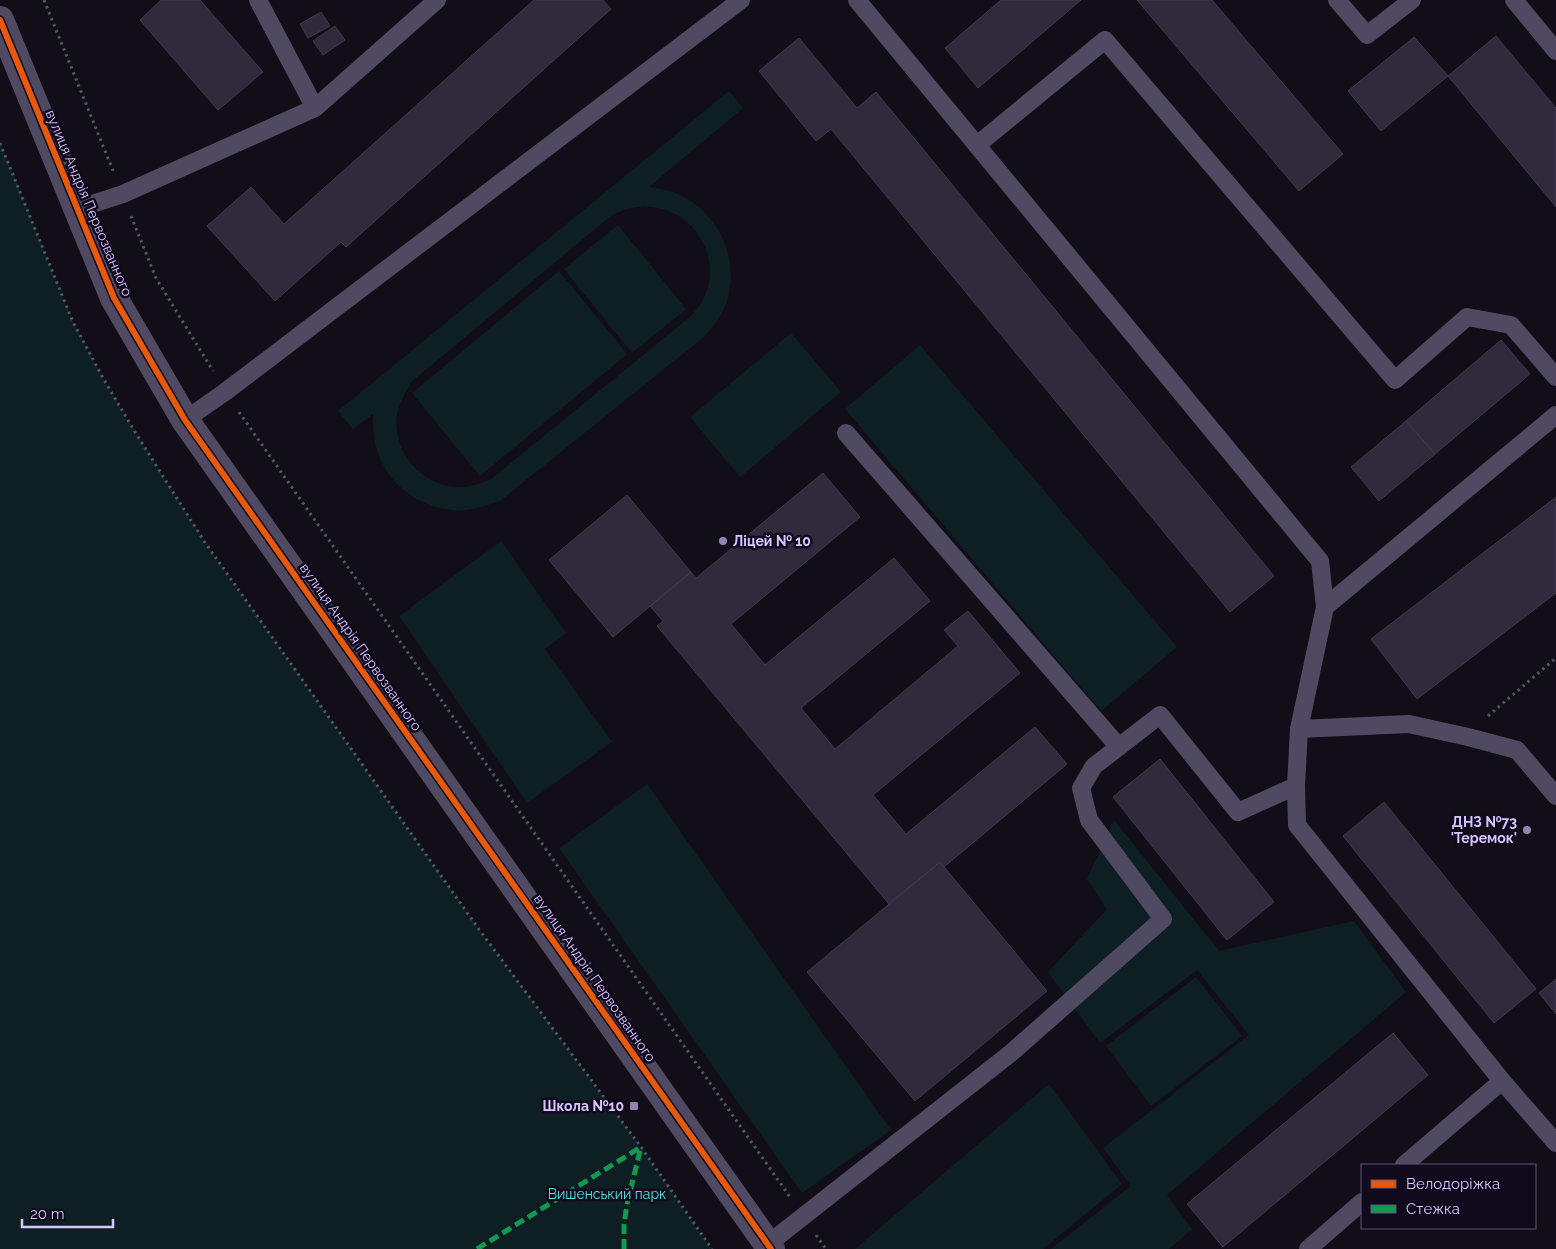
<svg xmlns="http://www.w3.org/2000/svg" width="1556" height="1249" font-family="Raleway,sans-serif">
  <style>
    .green { fill: #0e1f24; fill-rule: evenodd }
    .building { fill: #312a3c; stroke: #40374e }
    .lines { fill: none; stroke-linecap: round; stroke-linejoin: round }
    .path { stroke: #4c5667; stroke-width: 3; stroke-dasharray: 2.5 4; stroke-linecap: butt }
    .service { stroke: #4f4961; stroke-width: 18 }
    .tertiary { stroke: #4f4961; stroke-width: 28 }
    .quiet { stroke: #139951; stroke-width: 5; stroke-dasharray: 10 5; stroke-linecap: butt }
    .cycleway-casing { stroke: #110a1c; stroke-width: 9 }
    .cycleway { stroke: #e8590c; stroke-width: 6 }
    .poi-dot { fill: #9385ae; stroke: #110a1c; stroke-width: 2 }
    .labels { text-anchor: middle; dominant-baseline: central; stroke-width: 5; stroke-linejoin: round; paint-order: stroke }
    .street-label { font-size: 14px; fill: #d8c5ff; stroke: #110a1c }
    .poi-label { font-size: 14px; font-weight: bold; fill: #d8c5ff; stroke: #110a1c; text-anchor: end }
    .park-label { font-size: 14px; fill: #4ae5e0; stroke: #110a1c }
  </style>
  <rect width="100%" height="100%" fill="#120e18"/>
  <path class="green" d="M729,91L743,108L649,187C660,189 671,190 682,196C723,217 743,267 723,311C718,320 712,328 705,336L500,501C485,506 469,512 452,510C415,506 381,479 375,441C373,432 373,423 373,414L353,429L338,411ZM643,206C654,207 664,208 673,213C704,228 719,266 704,298C701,305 695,311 690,317L490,480C478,484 468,488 456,487C419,485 389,447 398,410C400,401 407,391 411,382L612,215L626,209Z
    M0,141L73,322L103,378L135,432L204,541L478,928L641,1147L711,1249H0Z
    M618,225L686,309L632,353L564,269Z
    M559,271L627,354L480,476L412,393Z
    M791,333L841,392L740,477L690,417Z
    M920,345L1177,647L1101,711L845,409Z
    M501,541L566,633L545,649L612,742L527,803L399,616Z
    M647,784L891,1130L802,1193L559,848Z
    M1114,820L1219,951L1354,921L1406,992L1167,1195L1192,1229L1169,1249H1051L1131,1186L1103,1148L1249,1035L1197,970L1100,1043L1048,972L1107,909L1087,879Z
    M1196,977L1242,1036L1151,1106L1106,1046Z
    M1049,1084L1122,1184L1043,1249H855Z"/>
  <path class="building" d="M161,0H200L263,72L218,110L140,20Z
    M534,0H603L611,9L346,247L341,242L275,301L207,226L251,187L284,224Z
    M1001,0H1081L978,88L945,48Z
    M1137,0H1212L1343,154L1299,191Z
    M321,12L330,26L308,38L300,24Z
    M335,26L345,40L323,55L313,41Z
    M1496,36L1556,108V207L1448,76Z
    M1414,37L1448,76L1381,131L1348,91Z
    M799,38L857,108L876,92L1274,576L1230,612L831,129L816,141L759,71Z
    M1501,340L1530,374L1435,454L1406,421Z
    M1406,421L1435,454L1379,501L1351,467Z
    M823,473L860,517L731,624L765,665L894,558L930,601L801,708L835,749L958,646L944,630L968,611L1020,673L873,795L906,834L1035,727L1067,764L944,867L940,862L889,904L657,626L663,621L650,606L691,572L696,578Z
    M627,495L691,572L613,637L549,560Z
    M1556,497V593L1417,699L1371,639Z
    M1160,759L1274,902L1227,940L1113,797Z
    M1384,802L1536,989L1494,1023L1343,836Z
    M940,862L1047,991L915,1101L807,972Z
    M1556,979V1014L1539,993Z
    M1393,1033L1428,1075L1223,1247L1187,1204Z"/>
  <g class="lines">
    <path class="path" d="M44,0L114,173
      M0,143L73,322L103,378L135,432L204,541L478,928L641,1147L712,1249
      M131,216L156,278L213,371
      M239,412L790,1197
      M1488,716L1556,658
      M816,1235L826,1249"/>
    <path class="service" d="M258,0L315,108
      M857,0L1320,561L1325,607L1299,729L1296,786L1297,825L1502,1081L1556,1143
      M1337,0L1367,35L1412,0
      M1514,0L1556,51
      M977,145L1105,40L1395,380L1467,317L1511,325L1556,377
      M77,209L123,194L315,108L437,0
      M185,420L225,392L741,0
      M846,433L1119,747
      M1325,607L1556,415
      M1299,729L1409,724L1468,737L1517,750L1556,796
      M1404,1165L1502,1081
      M768,1244L1011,1053L1163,919L1089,820L1081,788L1094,766L1160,715L1238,812L1296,786
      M1308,1249L1362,1202"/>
    <path class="tertiary" d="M0,20L114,298L185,420L771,1249"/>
    <path class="quiet" d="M477,1249L641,1147
      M624,1249V1225L627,1204L641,1147"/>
    <defs>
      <path id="cycleway" d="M0,20L114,298L185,420L771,1249"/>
    </defs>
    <use href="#cycleway" class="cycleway-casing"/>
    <use href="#cycleway" class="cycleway"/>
  </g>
  <g class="poi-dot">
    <circle cx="723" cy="541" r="5"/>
    <circle cx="1527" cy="830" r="5"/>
    <rect x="629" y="1101" width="10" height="10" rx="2.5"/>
  </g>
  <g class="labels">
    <g class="street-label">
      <text transform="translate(89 203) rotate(67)">вулиця Андрія Первозванного</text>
      <text transform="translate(361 647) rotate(55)">вулиця Андрія Первозванного</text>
      <text transform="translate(595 978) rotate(55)">вулиця Андрія Первозванного</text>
    </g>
    <g class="poi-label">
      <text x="733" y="541" text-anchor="start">Ліцей № 10</text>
      <text x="1517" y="822">ДНЗ №73<tspan x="1517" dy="16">'Теремок'</tspan></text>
      <text x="624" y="1106">Школа №10</text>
    </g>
    <g class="park-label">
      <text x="607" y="1194">Вишенський парк</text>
    </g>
  </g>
  <rect x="1361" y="1164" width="175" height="65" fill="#110a1c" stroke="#615577"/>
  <rect x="1371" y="1180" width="25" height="8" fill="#e8590c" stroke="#615577"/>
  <text x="1406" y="1189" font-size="15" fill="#d8c5ff">Велодоріжка</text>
  <rect x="1371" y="1205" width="25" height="8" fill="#139951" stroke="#615577"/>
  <text x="1406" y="1214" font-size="15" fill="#d8c5ff">Стежка</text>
  <path d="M22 1219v8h91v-8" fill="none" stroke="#d8c5ff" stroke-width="2.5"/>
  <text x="30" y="1219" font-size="15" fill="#d8c5ff" stroke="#110a1c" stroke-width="4" paint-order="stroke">20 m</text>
</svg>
